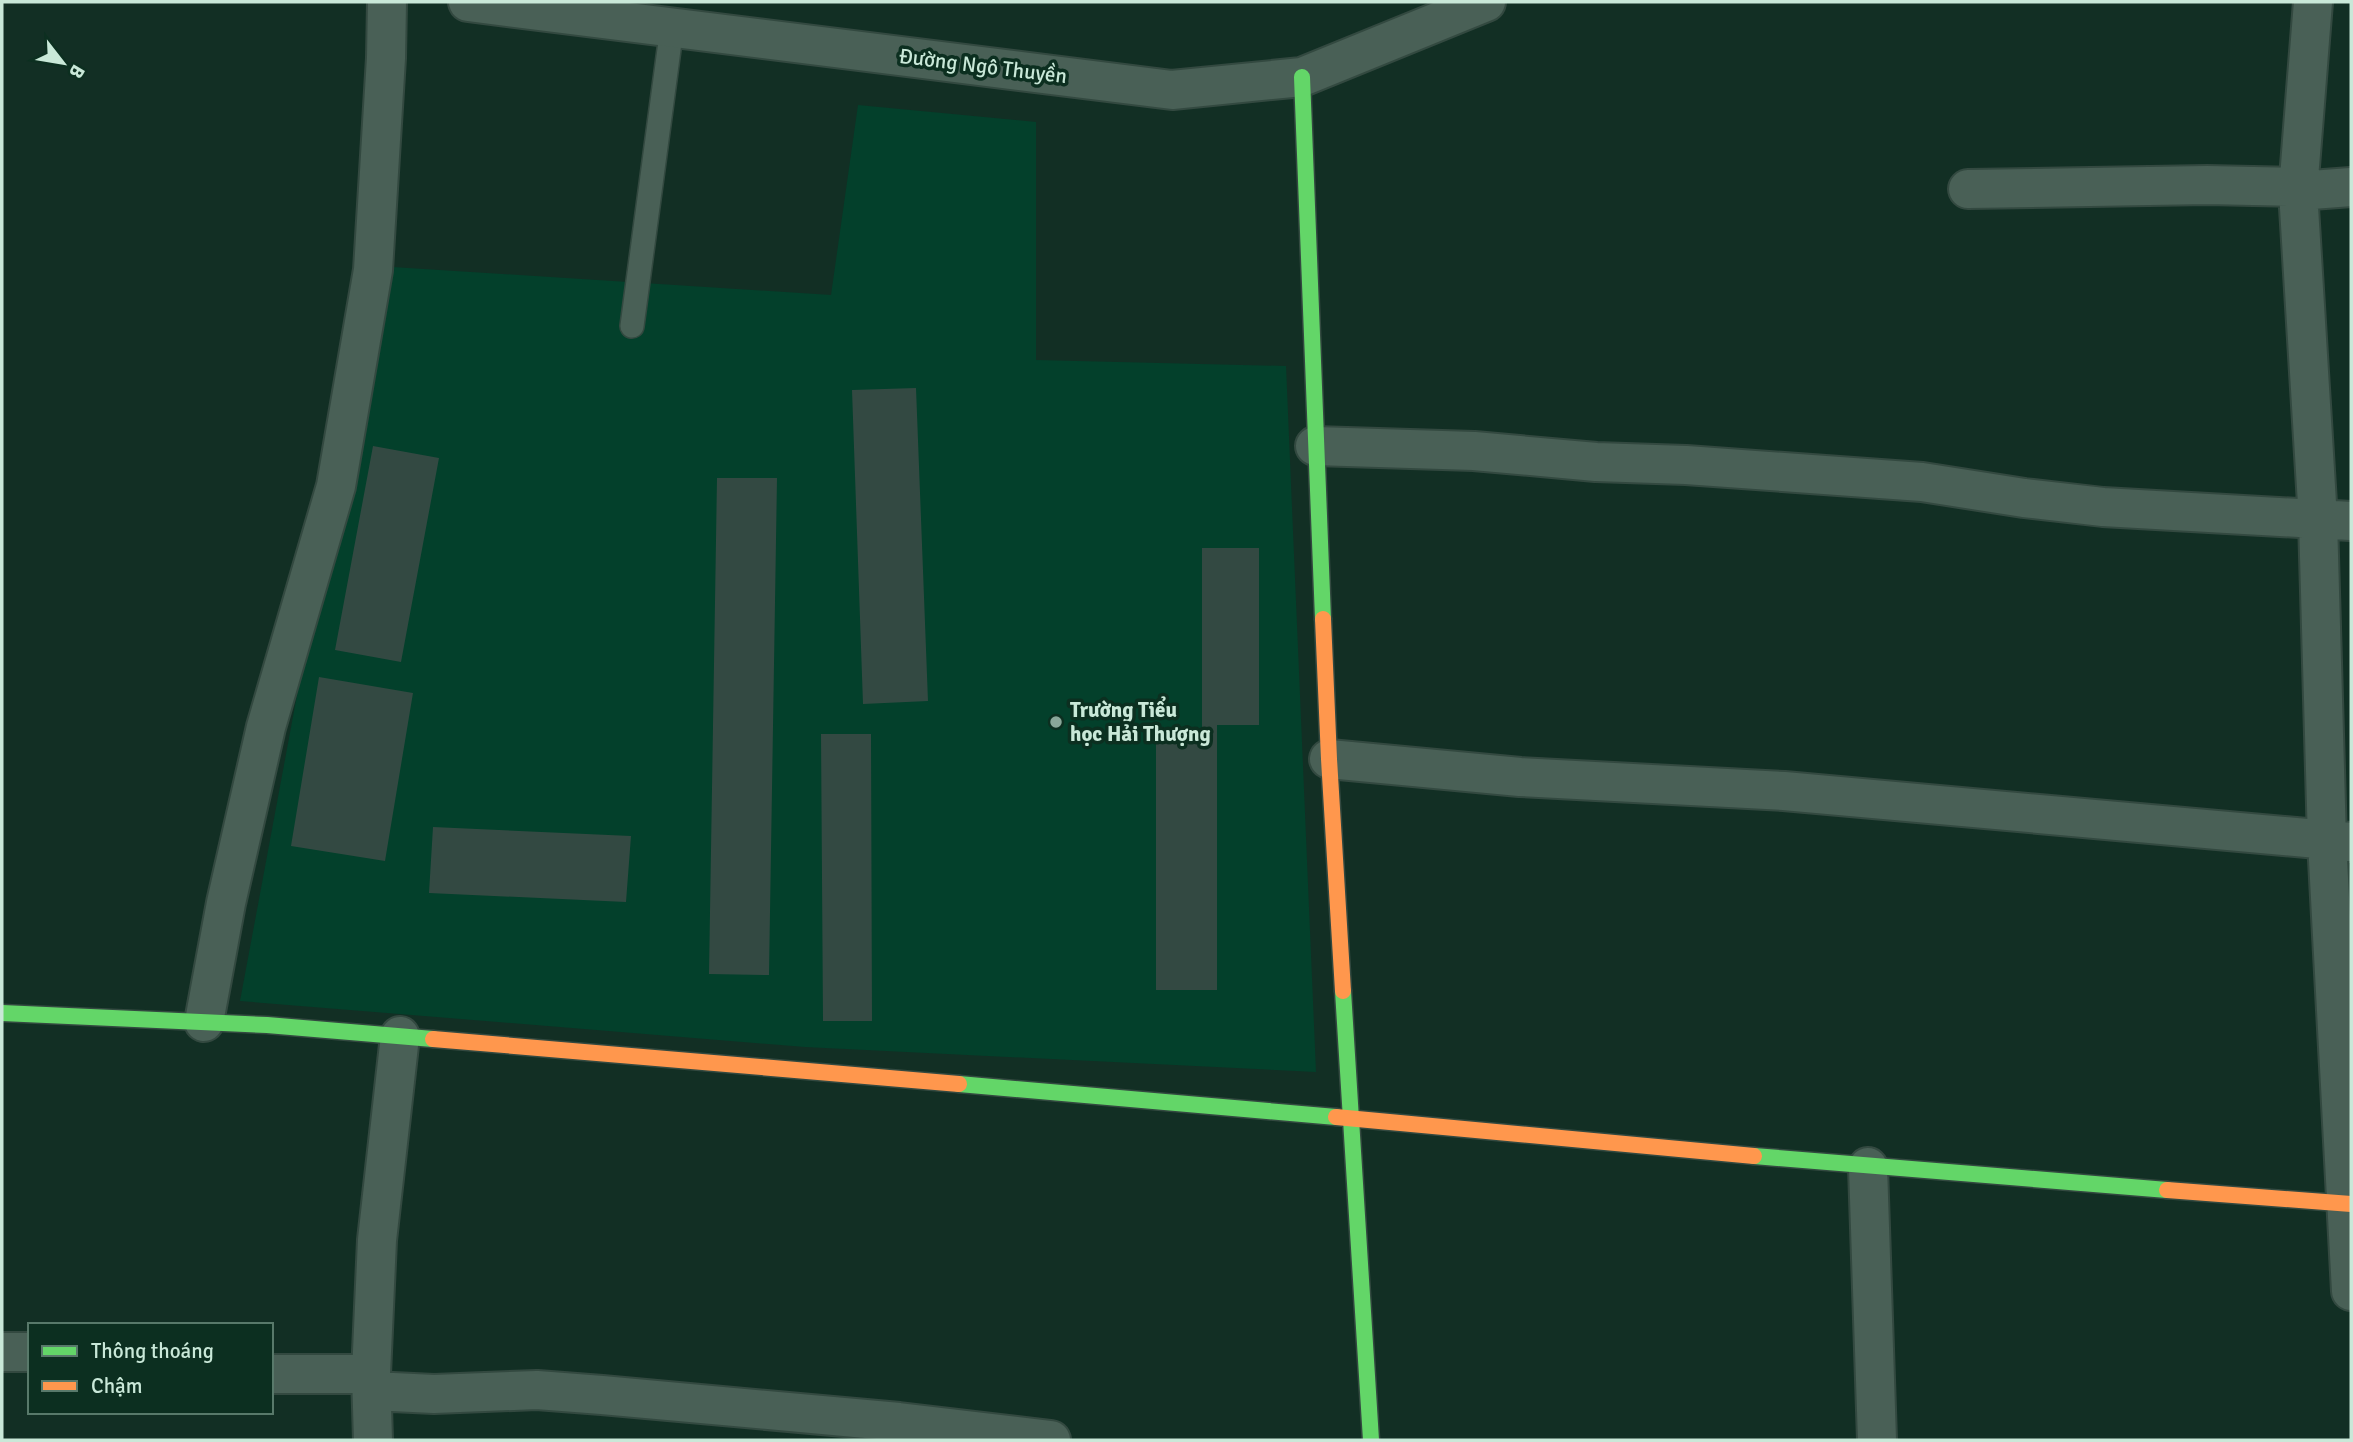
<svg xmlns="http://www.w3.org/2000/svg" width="2353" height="1442" font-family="Signika,sans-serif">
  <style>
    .built { fill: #03402b }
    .building { fill: #334942 }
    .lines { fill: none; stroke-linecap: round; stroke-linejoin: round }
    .lane-casing { stroke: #334940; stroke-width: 26 }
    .street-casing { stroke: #334940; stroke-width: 42 }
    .fast-casing { stroke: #334940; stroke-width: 19 }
    .slow-casing { stroke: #334940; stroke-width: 19 }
    .lane { stroke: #496056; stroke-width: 23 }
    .street { stroke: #496056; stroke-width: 38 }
    .fast { stroke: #63d668; stroke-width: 16 }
    .slow { stroke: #ff974d; stroke-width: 16 }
    .poi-dot { fill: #89a799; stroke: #0c2f20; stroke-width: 2.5 }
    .labels { text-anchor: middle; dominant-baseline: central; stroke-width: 7; stroke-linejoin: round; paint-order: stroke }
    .street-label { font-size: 21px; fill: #c9e8d8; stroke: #0c2f20 }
    .poi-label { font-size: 21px; font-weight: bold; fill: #c9e8d8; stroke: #0c2f20; text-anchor: start }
  </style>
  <rect width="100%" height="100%" fill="#122f24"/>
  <path class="built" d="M858,105L1036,122V360L1286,366L1316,1072L805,1047L240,1001L377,266L831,295Z"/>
  <path class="building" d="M916,388L928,701L863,704L852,390Z
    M373,446L439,458L401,662L335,650Z
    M717,478H777L769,975L709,974Z
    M1202,548H1259V725H1217V990H1156V732H1202Z
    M319,677L413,693L385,861L291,846Z
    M821,734H871L872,1021H823Z
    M433,827L631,836L626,902L429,893Z"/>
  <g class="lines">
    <defs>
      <path id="lane" d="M632,326L672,27"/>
      <path id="street" d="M468,2L1172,90L1302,77L1486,2
        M2313,2L2298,191L2318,520L2327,841L2351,1291
        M1968,189L2207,185L2298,187V191L2351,187
        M1315,446L1474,451L1596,462L1686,465L1922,482L2024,498L2103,507L2351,521
        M1329,759L1520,777L1784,791L2351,842
        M204,1022L226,903L266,727L336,486L373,270L386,58L387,2
        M1868,1167L1877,1440
        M2,1352H30
        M271,1374H371
        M372,1391L434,1394L537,1390L602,1395L899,1422L1051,1440
        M373,1440L371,1374L377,1240L400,1036"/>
      <path id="fast" d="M1302,77L1323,619
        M1343,991L1371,1440
        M2,1013L267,1025L433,1039
        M959,1084L1336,1117
        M1754,1156L2167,1190"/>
      <path id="slow" d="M1323,619L1329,759L1343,991
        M433,1039L959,1084
        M1336,1117L1754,1156
        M2167,1190L2351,1204"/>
    </defs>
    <use href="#lane" class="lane-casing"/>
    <use href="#street" class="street-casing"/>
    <use href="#fast" class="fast-casing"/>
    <use href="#slow" class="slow-casing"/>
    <use href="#lane" class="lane"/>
    <use href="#street" class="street"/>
    <use href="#fast" class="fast"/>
    <use href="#slow" class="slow"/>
  </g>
  <circle class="poi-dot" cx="1056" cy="722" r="7"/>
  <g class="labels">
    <g class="street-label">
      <text transform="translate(983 66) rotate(7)">Đường Ngô Thuyền</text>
    </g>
    <g class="poi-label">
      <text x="1070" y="710">Trường Tiểu<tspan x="1070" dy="24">học Hải Thượng</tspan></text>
    </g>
  </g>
  <rect width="2353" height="1442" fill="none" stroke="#c9e8d8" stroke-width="7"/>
  <rect x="28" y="1323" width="245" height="91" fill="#0c2f20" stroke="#58796a" stroke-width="2"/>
  <rect x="42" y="1346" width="35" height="10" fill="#63d668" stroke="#58796a" stroke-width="2"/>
  <text x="91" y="1358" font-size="21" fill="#c9e8d8">Thông thoáng</text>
  <rect x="42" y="1381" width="35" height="10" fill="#ff974d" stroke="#58796a" stroke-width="2"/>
  <text x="91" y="1393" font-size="21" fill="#c9e8d8">Chậm</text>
  <g transform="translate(63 63) rotate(121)" stroke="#0c2f20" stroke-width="5" paint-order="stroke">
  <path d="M0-5L12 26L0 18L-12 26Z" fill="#c9e8d8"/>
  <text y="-10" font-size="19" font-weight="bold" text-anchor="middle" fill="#c9e8d8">B</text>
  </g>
</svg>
